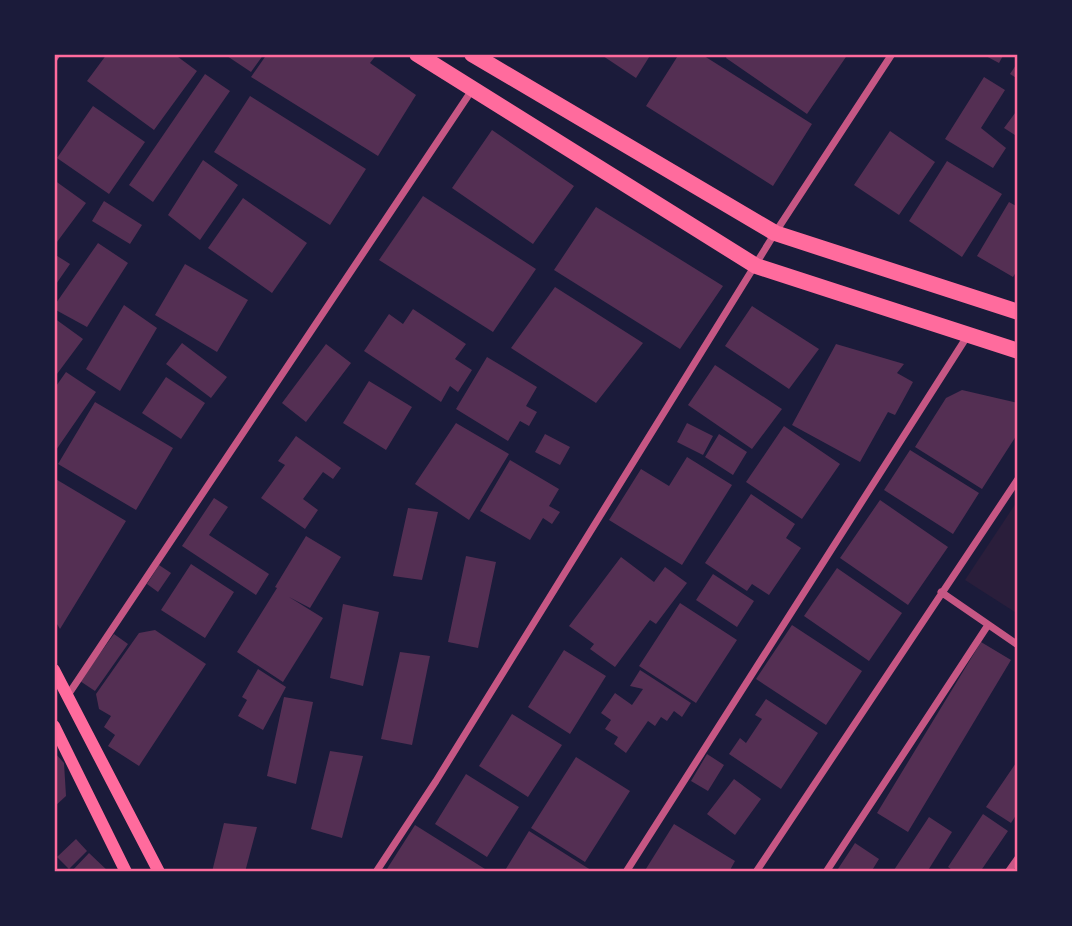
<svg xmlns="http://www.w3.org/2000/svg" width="1072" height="926" font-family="Signika,sans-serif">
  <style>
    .green { fill: #2a1e3b }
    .building { fill: #542f53 }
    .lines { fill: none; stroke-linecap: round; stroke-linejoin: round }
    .minor { stroke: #c65784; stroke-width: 7 }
    .secondary { stroke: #ff6b9d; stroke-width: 12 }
    .trunk { stroke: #ff6b9d; stroke-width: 16 }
    .neatline { fill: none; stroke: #ff6b9d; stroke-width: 2.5 }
  </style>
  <rect width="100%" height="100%" fill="#1b1b3a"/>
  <path class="green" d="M1018,500V614L965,580Z"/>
  <path class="building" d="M107,54H174L197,71L154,130L87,81Z
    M224,54H264L251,72Z
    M267,54H377L370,63L416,95L378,156L251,77Z
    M600,54H651L636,78Z
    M679,54H701L812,124L773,186L646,106Z
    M728,54H848L807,114L726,58Z
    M982,54H1004L999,63Z
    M1018,62V79L1010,74Z
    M205,74L230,91L153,202L129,185Z
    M984,77L1005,90L981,128L1006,148L993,168L945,139Z
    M250,96L366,169L330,225L214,152Z
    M93,106L145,142L109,194L57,158Z
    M1018,109V137L1004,128Z
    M492,130L574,186L533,244L452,188Z
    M890,131L935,162L899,215L854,185Z
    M203,160L238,185L200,240L168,215Z
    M947,161L1002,194L962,257L909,221Z
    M54,180L86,203L54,246Z
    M423,196L536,269L493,332L379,260Z
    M243,198L307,243L272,293L208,248Z
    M104,201L142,225L130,244L92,221Z
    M1009,202L1018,207V269L1013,277L977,256Z
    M596,207L723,286L680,349L554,270Z
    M98,243L128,263L87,327L54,309V306Z
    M54,254L70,264L54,287Z
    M185,264L248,300L217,352L155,315Z
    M555,287L643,343L596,403L511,348Z
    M124,305L157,328L120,391L86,369Z
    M752,306L819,349L789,389L725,346Z
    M413,309L466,344L455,359L472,370L458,392L450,386L441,402L364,351L389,314L403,324Z
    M54,318L83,339L54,378Z
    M182,343L227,377L211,398L166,364Z
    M326,344L351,363L306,422L282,403Z
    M836,344L904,364L897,373L913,382L895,415L888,412L860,462L792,425Z
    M487,357L537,387L526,406L537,412L529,426L520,421L508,441L456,409Z
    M715,365L782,409L752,449L688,405Z
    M66,372L96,392L54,453V389Z
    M166,377L205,403L181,439L142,413Z
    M369,381L412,407L386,450L343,423Z
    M962,390L1018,403V433L982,489L915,447L946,398Z
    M95,402L173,448L136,510L58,464Z
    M456,423L509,454L469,520L415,484Z
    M687,423L713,436L703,455L677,442Z
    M784,426L840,464L802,519L746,482Z
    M545,434L570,447L560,465L535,452Z
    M719,434L747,452L733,475L705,457Z
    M296,436L341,468L333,479L323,472L303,499L318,510L305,529L261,498L285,465L278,461Z
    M910,450L979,493L953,534L884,490Z
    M687,457L732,485L682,565L609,520L641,469L669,486Z
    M510,460L559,489L549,506L560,512L552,524L543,518L530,540L480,511Z
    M54,478L126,521L60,629L54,619Z
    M751,494L795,524L786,538L801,548L769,595L752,584L747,591L705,563Z
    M214,498L228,507L209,535L269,574L256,595L182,546Z
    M880,500L948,547L908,605L840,558Z
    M408,508L438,512L422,580L393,576Z
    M306,536L341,557L310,608L289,597L323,618L283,682L237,652L277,588L275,587Z
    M466,556L496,562L478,648L448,642Z
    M621,557L654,582L665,567L687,583L656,624L650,620L615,667L590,649L594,644L569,626Z
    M191,564L234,592L205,638L161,610Z
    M159,565L171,573L158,592L147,584Z
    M837,568L902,613L869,661L804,616Z
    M713,574L754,601L737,627L696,600Z
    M680,603L737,640L696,703L639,666Z
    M343,604L379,612L363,686L330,678Z
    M792,625L862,671L826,725L756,679Z
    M155,630L206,664L139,766L108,746L115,735L104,727L111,716L99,709L96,694L139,633Z
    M114,634L128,644L95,691L80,681Z
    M981,642L1011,660L908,832L877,813Z
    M564,650L606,676L570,734L528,707Z
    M400,652L430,656L412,745L381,739Z
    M258,669L286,687L263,730L238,716L247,700L242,697Z
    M640,670L691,703L682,717L674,711L667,721L661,717L655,726L648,721L626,753L614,744L618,737L605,729L611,720L601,713L615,693L632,705L643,689L630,686Z
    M284,697L313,702L296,784L267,776Z
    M766,699L818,733L781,789L729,754L740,738L746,743L762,719L755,715Z
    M512,714L562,745L528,797L479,766Z
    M330,751L363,756L342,838L311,829Z
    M54,752L64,763L66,796L54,807Z
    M707,754L724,765L708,791L691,781Z
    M576,757L630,791L585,862L531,828Z
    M1018,760V812L1011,823L986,807Z
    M466,774L519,807L487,857L435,824Z
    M734,779L761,799L735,835L707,814Z
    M983,814L1008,831L980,872H955L948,867Z
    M929,817L952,832L927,872H897L894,870Z
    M224,823L257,827L245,872H212Z
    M674,824L735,861L729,872H644Z
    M415,825L485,869L483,872H385Z
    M529,831L594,872H504Z
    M76,839L87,851L69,869L57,857Z
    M855,843L879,859L871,872H836Z
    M89,853L109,872H71Z"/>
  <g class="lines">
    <path class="minor" d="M54,59L57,54
      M941,592L1018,645
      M68,695L472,90
      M376,872L436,781L775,233L892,54
      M626,872L968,335
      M756,872L1018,479
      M826,872L988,625
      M1008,872L1018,858"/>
    <path class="secondary" d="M54,670L159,872
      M54,726L126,872"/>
    <path class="trunk" d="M417,54L756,266L1018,351
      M472,54L775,233L1018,312"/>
  </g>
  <rect width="1072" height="926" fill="none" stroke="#1b1b3a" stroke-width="112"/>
  <rect x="56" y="56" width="960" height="814" class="neatline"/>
</svg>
